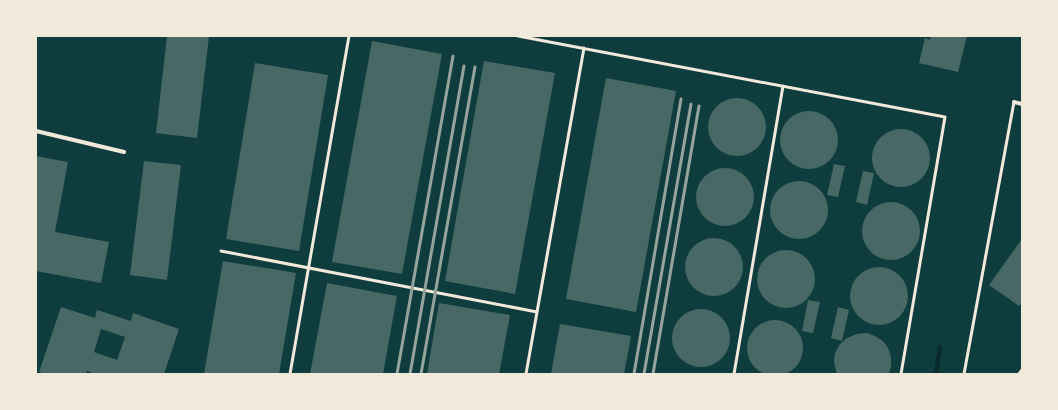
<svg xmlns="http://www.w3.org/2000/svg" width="1058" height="410" font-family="'DejaVu Sans',sans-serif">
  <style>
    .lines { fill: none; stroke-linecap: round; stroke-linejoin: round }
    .stream { stroke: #0a2a2b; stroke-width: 4.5 }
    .building { fill: #486865; fill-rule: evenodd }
    .service { stroke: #f1e9da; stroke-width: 3 }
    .minor { stroke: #f1e9da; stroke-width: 4 }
    .rail { stroke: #97a49c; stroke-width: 3 }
  </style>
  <rect width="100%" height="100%" fill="#0f3d3e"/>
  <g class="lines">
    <path class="stream" d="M936,374L940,347"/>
  </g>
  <path class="building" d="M167,36H209L197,138L156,133Z
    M931,36H967L958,72L919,63L925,38L930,40Z
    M372,41L442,54L402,274L332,262Z
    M484,61L555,73L515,294L445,281Z
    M255,63L328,75L299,251L226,239Z
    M606,78L676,91L636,312L566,299Z
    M708 127a29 29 0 1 1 58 0a29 29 0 1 1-58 0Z
    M780 140a29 29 0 1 1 58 0a29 29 0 1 1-58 0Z
    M872 158a29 29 0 1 1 58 0a29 29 0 1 1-58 0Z
    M36,156L68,162L55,232L109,242L101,283L36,271Z
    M144,161L181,165L167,280L130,275Z
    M834,164L845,166L838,197L827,195Z
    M696 197a29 29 0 1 1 58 0a29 29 0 1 1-58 0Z
    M863,171L874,173L867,205L856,202Z
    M770 210a29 29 0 1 1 58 0a29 29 0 1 1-58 0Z
    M862 231a29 29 0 1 1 58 0a29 29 0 1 1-58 0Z
    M685 267a29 29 0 1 1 58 0a29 29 0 1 1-58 0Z
    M1022,239V302L1019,306L989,285Z
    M757 279a29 29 0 1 1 58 0a29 29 0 1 1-58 0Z
    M223,261L296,273L279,374H204Z
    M850 296a29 29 0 1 1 58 0a29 29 0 1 1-58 0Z
    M327,283L397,296L383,374H310Z
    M808,300L820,302L813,333L802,331Z
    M439,303L510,315L499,374H427Z
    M61,307L95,318L97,310L131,321L133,313L179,329L164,374H96L87,371L86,374H46L39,372ZM101,329L125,337L117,360L94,352Z
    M838,307L849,310L842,341L831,338Z
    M672 338a29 29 0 1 1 58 0a29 29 0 1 1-58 0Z
    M747 348a28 28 0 1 1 56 0a28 28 0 1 1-56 0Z
    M560,324L631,336L624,374H551Z
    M867,333L875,336L883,341L888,348L891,357V366L889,374H837L834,363L835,353L840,344L847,338L857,334Z"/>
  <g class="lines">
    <path class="service" d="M518,36L945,117L901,374
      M221,251L537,312
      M290,374L349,36
      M526,374L584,48
      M734,374L783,86
      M964,374L1014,102
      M1019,374L1022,370"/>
    <path class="minor" d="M1014,102L1022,104
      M36,131L124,152"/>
    <path class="rail" d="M397,374L453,56
      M410,374L464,66
      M421,374L475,67
      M634,374L681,99
      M644,374L691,104
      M653,374L699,106"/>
  </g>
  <rect width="1058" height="410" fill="none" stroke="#f1e9da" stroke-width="74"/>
</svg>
